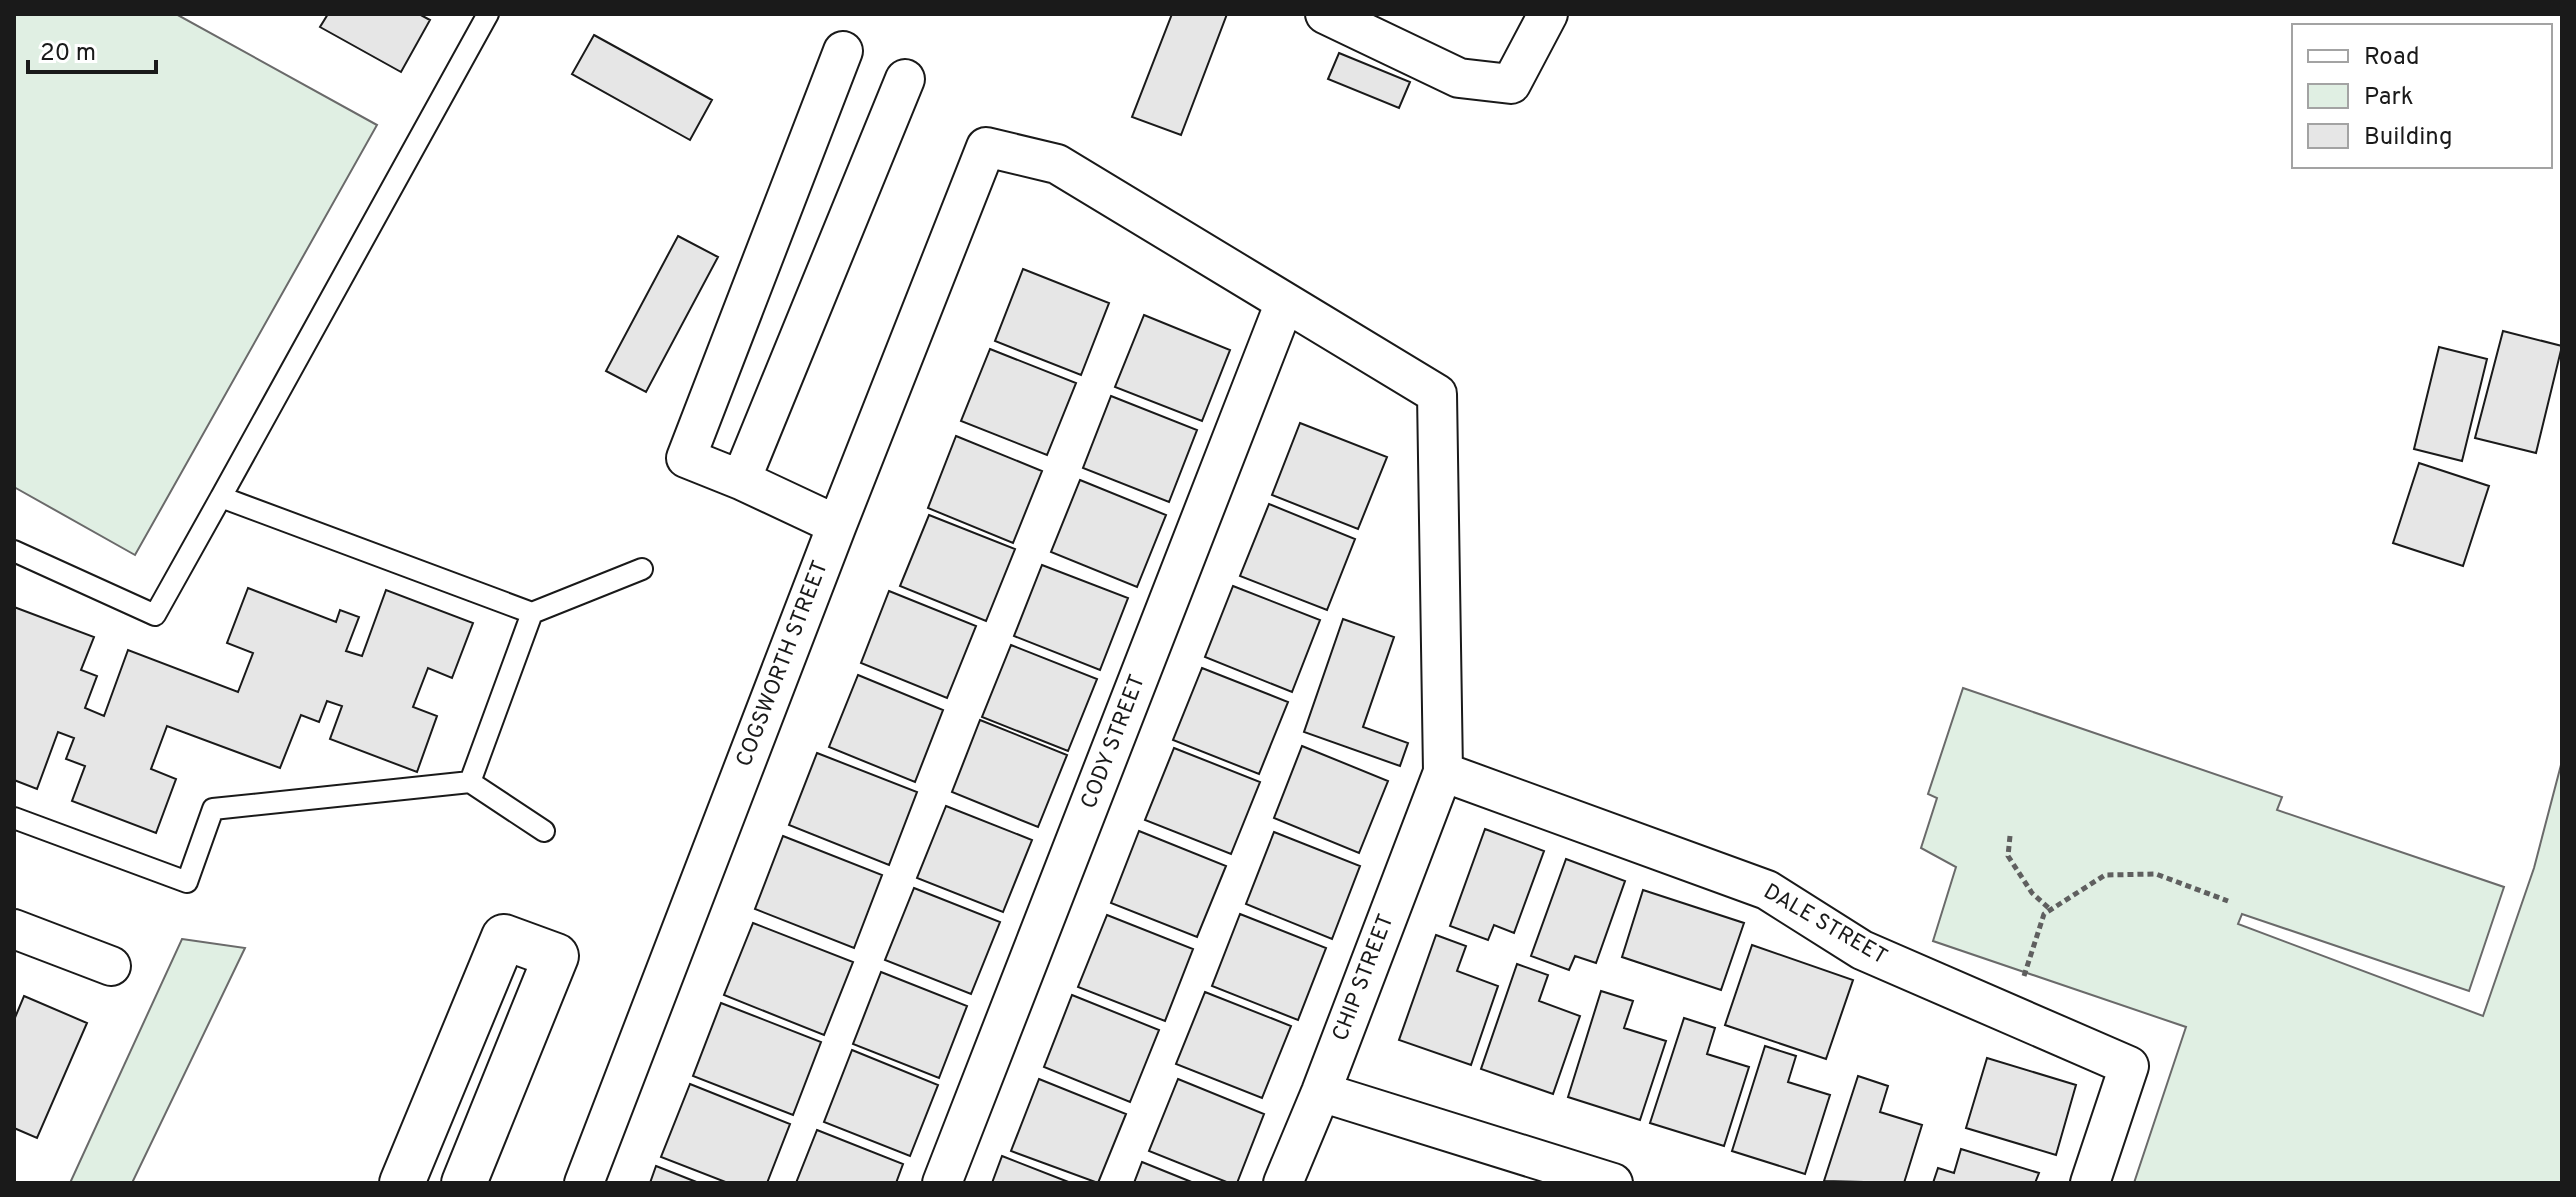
<svg xmlns="http://www.w3.org/2000/svg" width="2576" height="1197" font-family="Overpass,sans-serif">
  <style>
    .green { fill: #e0efe3; stroke: #6a6a6a; stroke-width: 2 }
    .building { fill: #e6e6e6; stroke: #1a1a1a; stroke-width: 2 }
    .lines { fill: none; stroke-linecap: round; stroke-linejoin: round }
    .lane-casing { stroke: #1a1a1a; stroke-width: 24 }
    .street-casing { stroke: #1a1a1a; stroke-width: 42 }
    .secondary-casing { stroke: #1a1a1a; stroke-width: 48 }
    .path { stroke: #5f5f5f; stroke-width: 5; stroke-dasharray: 6 4; stroke-linecap: butt }
    .lane { stroke: #fff; stroke-width: 20 }
    .street { stroke: #fff; stroke-width: 38 }
    .secondary { stroke: #fff; stroke-width: 44 }
    .labels { text-anchor: middle; dominant-baseline: central; stroke-width: 6; stroke-linejoin: round; paint-order: stroke }
    .street-label { font-size: 22px; fill: #1a1a1a; stroke: #fff }
  </style>
  <rect width="100%" height="100%" fill="#fff"/>
  <path class="green" d="M14,14H176L377,125L135,555L14,487Z
    M1963,688L2282,797L2277,810L2504,887L2469,991L2242,914L2238,924L2483,1016L2534,868L2562,761V1183H2134L2186,1027L1933,941L1956,867L1921,848L1937,798L1928,794Z
    M182,939L245,948L132,1183H70Z"/>
  <path class="building" d="M328,14H419L430,20L401,72L320,27Z
    M1172,14H1227L1181,135L1132,117Z
    M594,35L712,100L690,140L572,74Z
    M1339,53L1410,82L1399,108L1328,79Z
    M678,236L718,257L646,392L606,371Z
    M1023,269L1109,303L1081,375L995,341Z
    M1144,315L1230,350L1202,421L1115,387Z
    M2503,331L2562,346L2536,453L2475,438Z
    M2439,347L2487,359L2462,461L2414,449Z
    M990,349L1076,383L1047,455L961,421Z
    M1111,396L1197,430L1169,502L1083,468Z
    M1300,423L1387,457L1358,529L1272,495Z
    M956,436L1042,471L1013,543L928,508Z
    M2419,463L2489,486L2463,566L2393,543Z
    M1080,480L1166,515L1137,587L1051,552Z
    M1269,504L1355,539L1327,610L1240,576Z
    M929,515L1015,549L986,621L900,586Z
    M1042,565L1128,598L1100,670L1014,636Z
    M1233,586L1320,620L1292,692L1205,657Z
    M248,588L336,622L340,610L359,617L346,651L362,656L386,590L473,623L452,678L428,668L413,707L437,716L417,772L330,739L342,706L327,701L319,722L301,715L280,768L167,726L151,769L176,779L156,833L72,801L85,766L66,759L74,738L58,732L37,789L14,780V607L94,637L81,670L97,676L85,708L104,716L128,650L238,692L253,653L227,643Z
    M889,591L976,626L947,698L861,663Z
    M1343,619L1394,637L1363,727L1408,743L1400,766L1304,732Z
    M1011,645L1097,679L1068,751L982,717Z
    M1202,668L1288,702L1259,774L1173,740Z
    M858,675L943,710L915,782L829,747Z
    M980,720L1067,755L1038,827L952,792Z
    M1302,746L1388,781L1359,853L1274,818Z
    M1174,748L1260,782L1231,854L1145,820Z
    M817,753L917,792L889,865L789,825Z
    M946,806L1032,840L1003,912L917,878Z
    M1485,829L1544,851L1514,933L1494,925L1488,940L1450,926Z
    M1139,831L1226,866L1197,937L1111,903Z
    M1274,832L1360,866L1332,939L1246,904Z
    M783,836L882,875L854,948L755,909Z
    M1566,859L1625,881L1596,963L1575,956L1569,970L1531,956Z
    M914,888L1000,922L971,994L885,960Z
    M1643,890L1744,923L1721,990L1622,957Z
    M1240,914L1326,948L1298,1020L1212,986Z
    M1107,915L1193,949L1165,1021L1078,987Z
    M753,923L853,962L824,1035L724,995Z
    M1436,935L1466,946L1457,971L1498,986L1471,1065L1399,1040Z
    M1752,945L1853,980L1826,1059L1725,1025Z
    M1517,964L1548,975L1539,1001L1580,1016L1553,1094L1481,1069Z
    M881,972L967,1006L939,1078L853,1044Z
    M1601,991L1633,1001L1624,1028L1666,1041L1640,1120L1568,1097Z
    M1205,992L1291,1026L1262,1098L1176,1064Z
    M1072,995L1159,1030L1130,1102L1044,1067Z
    M24,996L87,1023L37,1138L14,1128V1020Z
    M721,1003L821,1042L793,1115L693,1076Z
    M1684,1018L1715,1028L1707,1054L1749,1067L1724,1146L1650,1123Z
    M1765,1046L1796,1056L1788,1082L1830,1095L1805,1174L1732,1151Z
    M852,1050L938,1085L910,1156L824,1122Z
    M1987,1058L2076,1085L2056,1155L1966,1128Z
    M1858,1076L1888,1086L1880,1112L1922,1125L1904,1183L1824,1181Z
    M1039,1079L1126,1114L1098,1183L1011,1151Z
    M1178,1079L1264,1114L1237,1183H1229L1149,1151Z
    M690,1084L790,1124L767,1183H728L661,1157Z
    M817,1130L903,1164L896,1183H796Z
    M1961,1149L2039,1173L2035,1183H1933L1938,1168L1954,1173Z
    M1002,1156L1071,1183H992Z
    M1142,1162L1194,1183H1134Z
    M656,1166L699,1183H650Z"/>
  <g class="lines">
    <defs>
      <path id="lane" d="M488,14L221,497L532,613
        M14,551L155,615L221,497
        M470,782L544,831
        M14,818L187,882L213,809L470,782L532,613L642,569"/>
      <path id="street" d="M1325,14L1459,78L1511,84L1548,14
        M741,480L686,458L843,51
        M837,525L741,480L905,79
        M1443,772L1767,890L1862,950L2129,1066L2090,1183
        M14,929L111,966
        M1321,1092L1613,1183
        M584,1183L837,525L986,147L1057,164L1437,394L1443,772L1321,1092L1283,1183
        M942,1183L1285,302"/>
      <path id="secondary" d="M402,1183L504,937L556,956L464,1183"/>
    </defs>
    <use href="#lane" class="lane-casing"/>
    <use href="#street" class="street-casing"/>
    <use href="#secondary" class="secondary-casing"/>
    <path class="path" d="M2010,836L2008,856L2032,893L2051,910
      M2024,976L2044,914L2105,875L2156,874L2228,901"/>
    <use href="#lane" class="lane"/>
    <use href="#street" class="street"/>
    <use href="#secondary" class="secondary"/>
  </g>
  <g class="labels">
    <g class="street-label">
      <text transform="translate(783 664) rotate(-69)">COGSWORTH STREET</text>
      <text transform="translate(1114 742) rotate(-69)">CODY STREET</text>
      <text transform="translate(1825 925) rotate(30)">DALE STREET</text>
      <text transform="translate(1364 978) rotate(-69)">CHIP STREET</text>
    </g>
  </g>
  <rect width="2576" height="1197" fill="none" stroke="#1a1a1a" stroke-width="32"/>
  <rect x="2292" y="24" width="260" height="144" fill="#ffffff" stroke="#a3a3a3" stroke-width="2"/>
  <rect x="2308" y="50" width="40" height="12" fill="#ffffff" stroke="#a3a3a3" stroke-width="2"/>
  <text x="2364" y="64" font-size="24" fill="#1a1a1a">Road</text>
  <rect x="2308" y="84" width="40" height="24" fill="#e0efe3" stroke="#a3a3a3" stroke-width="2"/>
  <text x="2364" y="104" font-size="24" fill="#1a1a1a">Park</text>
  <rect x="2308" y="124" width="40" height="24" fill="#e6e6e6" stroke="#a3a3a3" stroke-width="2"/>
  <text x="2364" y="144" font-size="24" fill="#1a1a1a">Building</text>
  <path d="M28 60v12h128v-12" fill="none" stroke="#1a1a1a" stroke-width="4"/>
  <text x="40" y="60" font-size="24" fill="#1a1a1a" stroke="#ffffff" stroke-width="6" paint-order="stroke">20 m</text>
</svg>
